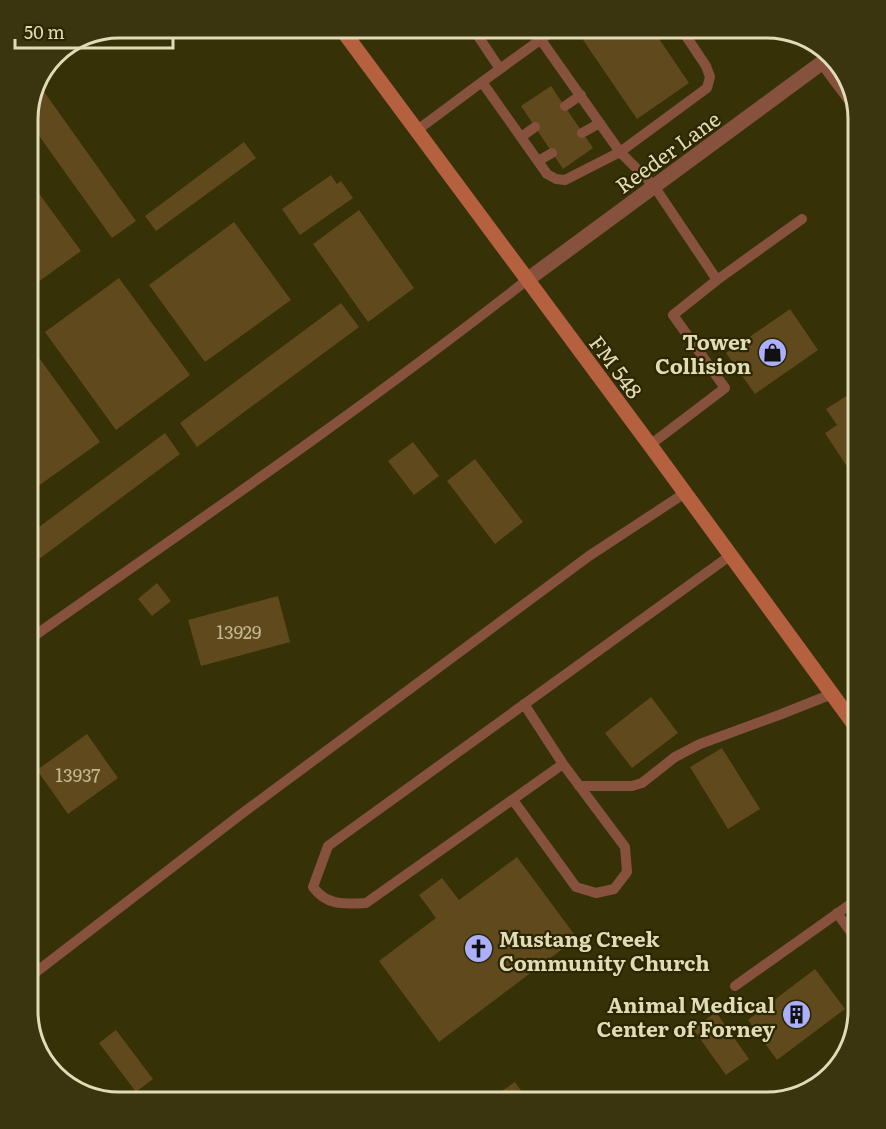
<svg xmlns="http://www.w3.org/2000/svg" width="886" height="1129" font-family="Literata,serif">
  <style>
    .building { fill: #604a1d }
    .lines { fill: none; stroke-linecap: round; stroke-linejoin: round }
    .lane { stroke: #86513d; stroke-width: 10 }
    .street { stroke: #86513d; stroke-width: 15 }
    .secondary { stroke: #b56140; stroke-width: 15 }
    .labels { text-anchor: middle; dominant-baseline: central; stroke-width: 4.5; stroke-linejoin: round; paint-order: stroke }
    .number-label { font-size: 18px; fill: #c1b890 }
    .street-label { font-size: 21px; fill: #e1dcb7; stroke: #2c2700 }
    .poi-label { font-size: 21px; font-weight: bold; fill: #e1dcb7; stroke: #2c2700; text-anchor: end }
    .rim { fill: none; stroke: #e1dcb7; stroke-width: 3 }
  </style>
  <rect width="100%" height="100%" fill="#363106"/>
  <path class="building" d="M602,27H651L689,83L637,119L583,40Z
    M40,86L136,221L112,238L27,119V112Z
    M551,86L593,148L563,169L521,106Z
    M244,142L256,158L156,231L145,216Z
    M331,175L337,184L341,181L353,198L300,235L282,209Z
    M27,177L81,251L27,290Z
    M359,210L414,288L368,322L313,244Z
    M234,222L291,300L205,362L149,285Z
    M119,278L190,375L116,430L45,332Z
    M341,303L359,327L197,447L180,423Z
    M790,309L818,350L755,394L726,353Z
    M29,344L100,442L27,494V346Z
    M859,388V461L848,468L825,433L837,425L826,409Z
    M165,433L180,454L27,568V536Z
    M413,442L439,476L414,495L388,461Z
    M475,459L523,522L495,544L447,481Z
    M157,583L171,601L152,616L138,599Z
    M278,596L290,642L201,666L188,620Z
    M651,697L678,733L632,768L605,733Z
    M87,734L118,778L68,814L37,770Z
    M722,748L760,809L728,829L690,767Z
    M517,857L577,938L439,1042L379,961L436,918L419,895L442,878L459,900Z
    M815,969L845,1009L777,1060L748,1020Z
    M716,1012L749,1059L726,1075L693,1029Z
    M116,1030L153,1079L136,1092L99,1043Z
    M515,1082L529,1102H486Z"/>
  <g class="lines">
    <path class="lane" d="M472,27L500,69
      M541,40L620,152L707,88L710,77L706,66L680,27
      M821,63L856,110
      M482,82L558,27
      M565,106L581,95
      M416,131L482,82L547,174L556,179L565,180L620,152L654,186L717,280L673,315L725,388L650,445
      M582,133L600,123
      M521,137L535,127
      M538,161L552,153
      M717,280L802,219
      M27,641C195,523 365,407 527,280
      M524,704L563,764L366,903C344,904 327,906 313,887L328,846L731,555
      M579,786H632L642,783L675,757L700,744L779,715L832,694
      M513,800L576,887L596,893L614,889L627,872L625,847L563,764
      M837,913L859,943
      M27,979L240,815L589,556L685,493
      M735,986L859,898"/>
    <path class="street" d="M527,280L831,56"/>
    <path class="secondary" d="M340,27L650,445L859,731"/>
  </g>
  <defs>
    <symbol id="shop-disc" viewBox="-11 -11 22 22"><circle r="9.5" fill="#acaffb" stroke="#2c2700"/><path d="M-5-2.5h2.3a2.7 3.5 0 0 1 5.4 0H5L5.5 6h-11ZM-1.5-2.5h3a1.5 2.3 0 0 0-3 0Z" fill="#111"/></symbol>
    <symbol id="church-disc" viewBox="-11 -11 22 22"><circle r="9.5" fill="#acaffb" stroke="#2c2700"/><path d="M-1.2-6h2.4v3.5h3.3v2.4h-3.3V6h-2.4V-.1h-3.3v-2.4h3.3Z" fill="#111"/></symbol>
    <symbol id="building-disc" viewBox="-11 -11 22 22"><circle r="9.5" fill="#acaffb" stroke="#2c2700"/><path d="M-4-6H4V6H1V3H-1V6H-4ZM-2.5-4.3h1.7v1.8h-1.7ZM.8-4.3h1.7v1.8H.8ZM-2.5-1h1.7V.8h-1.7ZM.8-1h1.7V.8H.8Z" fill="#111"/></symbol>
  </defs>
  <g fill-rule="evenodd">
    <use href="#shop-disc" x="756" y="336" width="33" height="33"/>
    <use href="#church-disc" x="462" y="932" width="33" height="33"/>
    <use href="#building-disc" x="780" y="998" width="33" height="33"/>
  </g>
  <g class="labels">
    <g class="number-label">
      <text x="239" y="631">13929</text>
      <text x="78" y="774">13937</text>
    </g>
    <g class="street-label">
      <text transform="translate(667 151) rotate(-36)">Reeder Lane</text>
      <text transform="translate(617 366) rotate(53)">FM 548</text>
    </g>
    <g class="poi-label">
      <text x="751" y="340">Tower<tspan x="751" dy="24">Collision</tspan></text>
      <text x="499" y="937" text-anchor="start">Mustang Creek<tspan x="499" dy="24">Community Church</tspan></text>
      <text x="775" y="1003">Animal Medical<tspan x="775" dy="24">Center of Forney</tspan></text>
    </g>
  </g>
  <path d="M0 0H886V1129H0ZM119 38H767A81 81 0 0 1 848 119V1011A81 81 0 0 1 767 1092H119A81 81 0 0 1 38 1011V119A81 81 0 0 1 119 38Z" fill="#3a350f" fill-rule="evenodd"/>
  <path class="rim" d="M119 38H767A81 81 0 0 1 848 119V1011A81 81 0 0 1 767 1092H119A81 81 0 0 1 38 1011V119A81 81 0 0 1 119 38Z"/>
  <path d="M15 39v9h158v-9" fill="none" stroke="#e1dcb7" stroke-width="3"/>
  <text x="24" y="39" font-size="18" fill="#e1dcb7" stroke="#2c2700" stroke-width="4.5" paint-order="stroke">50 m</text>
</svg>
